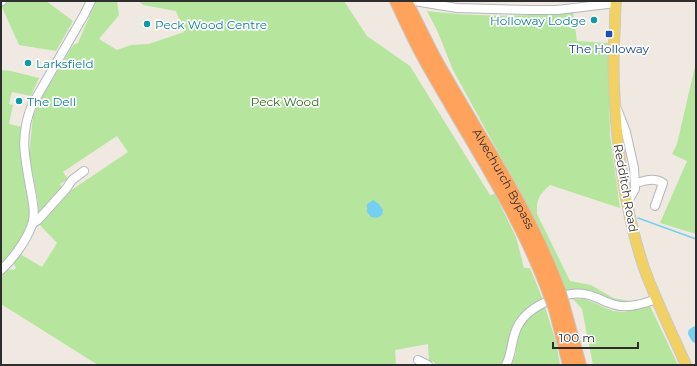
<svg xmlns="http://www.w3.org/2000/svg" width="697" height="366" font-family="Montserrat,sans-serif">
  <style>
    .green { fill: #b6e59e; fill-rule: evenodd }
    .water { fill: #75cff0 }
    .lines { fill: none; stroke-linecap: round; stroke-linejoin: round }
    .stream { stroke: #75cff0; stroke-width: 1.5 }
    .river { stroke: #75cff0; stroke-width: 10 }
    .minor-casing { stroke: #b4b7c1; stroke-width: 10 }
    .major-casing { stroke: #c9c9c9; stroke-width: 12 }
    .highway-casing { stroke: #c9c9c9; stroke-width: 14 }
    .minor { stroke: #fff; stroke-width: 8 }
    .major { stroke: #f2d163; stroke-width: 10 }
    .highway { stroke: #ffa35c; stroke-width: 12 }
    .highway-bridge-casing { stroke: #c9c9c9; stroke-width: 14; stroke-linecap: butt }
    .highway-bridge { stroke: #ffa35c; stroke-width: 12 }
    .culture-dot { fill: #0f9aa8; stroke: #fff; stroke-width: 1.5 }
    .transit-dot { fill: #1a4fb4; stroke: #fff; stroke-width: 1.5 }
    .labels { text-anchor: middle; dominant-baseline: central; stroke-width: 3.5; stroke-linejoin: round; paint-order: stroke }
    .culture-label { font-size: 12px; fill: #0d838f; stroke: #fff; text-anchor: start }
    .transit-label { font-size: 12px; fill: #164399; stroke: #fff }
    .park-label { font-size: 12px; fill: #2c6e1b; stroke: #fff }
    .street-label { font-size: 12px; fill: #2e2e2e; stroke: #fff }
  </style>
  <rect width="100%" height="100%" fill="#efe9e1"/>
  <path class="green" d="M11,1H46L73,21L56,51L19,45L1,5Z
    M96,1H117L119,15L99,39L117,50L131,45L149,44L184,32L176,11L143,5L139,1H344L367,36L410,66L490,195L495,194L516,237L524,268H530L543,300L531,307L502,365H436L434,362H429L428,344L395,350L396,365H98L1,304V275L7,269L14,270L16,268L13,262L20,254L42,267L57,243L39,224L38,201L29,156L33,116L43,95L73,45L78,43ZM117,136L128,152L67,193L60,184L68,179L63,172Z
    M427,11C474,17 525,17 573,12L577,41L608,43L610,135L620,208L550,185C539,195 536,199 537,214L570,281L591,285L613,298L636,302L621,304L582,290L566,291L521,194L453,70L437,30Z
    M696,62V234L660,223L687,161L672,154L677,144Z
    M1,70L11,71L39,78L31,96L12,92L9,104L13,105L9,124L22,127L20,154L30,215L26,230L18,245L1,265Z
    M573,299H585L613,311L623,312L650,306L678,365H593L582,309Z
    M545,307L556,342L560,365H511L516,353V341L522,326L529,316Z"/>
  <path class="water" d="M373,200L379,204L383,210L382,215L377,218L371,217L367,212V204Z"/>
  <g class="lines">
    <path class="stream" d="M638,218L696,239"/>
    <path class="river" d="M696,331L693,333L696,338"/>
    <defs>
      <path id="minor" d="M1,1H2
        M414,1L457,8L529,10H557L616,3
        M617,109L626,132L634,168L635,189L627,203
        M635,183C645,181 654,177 663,183L655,206
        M32,224L38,220L66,189L72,180L84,171
        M1,270C13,259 26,241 32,225C36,213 32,198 30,186C24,154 20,135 32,105L84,15L91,1
        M418,360L428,365
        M506,365C513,352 511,336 519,324C530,305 567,289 589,295C600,298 609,305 621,306C633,307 645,303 657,299"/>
      <path id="major" d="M616,1C615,9 615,17 615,25C613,52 613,77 615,104C618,160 626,214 644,268C656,301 672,333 686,365"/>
      <g id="highway">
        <path d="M396,1C405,20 414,40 424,58C467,136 518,209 549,293"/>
        <path id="s1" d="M406,1C415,19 424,37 433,55C476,133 528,206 559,290"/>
        <path d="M564,307L580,365"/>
        <path d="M555,309L569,365"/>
      </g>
    </defs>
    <use href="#minor" class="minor-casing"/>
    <use href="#major" class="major-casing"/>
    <use href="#highway" class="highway-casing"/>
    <use href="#minor" class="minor"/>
    <use href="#major" class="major"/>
    <use href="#highway" class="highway"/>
    <defs>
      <path id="highway-bridge" d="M559,290L564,307
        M549,293L555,309"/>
    </defs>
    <use href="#highway-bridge" class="highway-bridge-casing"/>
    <use href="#highway-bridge" class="highway-bridge"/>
  </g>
  <g class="culture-dot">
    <circle cx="594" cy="20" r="4"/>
    <circle cx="147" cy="24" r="4"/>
    <circle cx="28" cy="63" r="4"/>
    <circle cx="19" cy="101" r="4"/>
  </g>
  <rect class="transit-dot" x="605" y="30" width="8" height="8" rx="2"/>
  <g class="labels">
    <g class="culture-label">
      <text x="586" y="20" text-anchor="end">Holloway Lodge</text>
      <text x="155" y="24">Peck Wood Centre</text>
      <text x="36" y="63">Larksfield</text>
      <text x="27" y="101">The Dell</text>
    </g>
    <g class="transit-label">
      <text x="609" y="48">The Holloway</text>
    </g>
    <g class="park-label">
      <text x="285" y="101">Peck Wood</text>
    </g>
    <g class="street-label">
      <text stroke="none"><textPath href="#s1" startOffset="203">Alvechurch Bypass</textPath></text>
      <text transform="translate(626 188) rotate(80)">Redditch Road</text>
    </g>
  </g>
  <rect width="697" height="366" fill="none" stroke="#2e2e2e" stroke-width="4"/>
  <path d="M553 342v6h85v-6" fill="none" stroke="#2e2e2e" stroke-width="2"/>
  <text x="559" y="342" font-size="12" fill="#2e2e2e" stroke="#ffffff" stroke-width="3" paint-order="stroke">100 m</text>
</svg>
